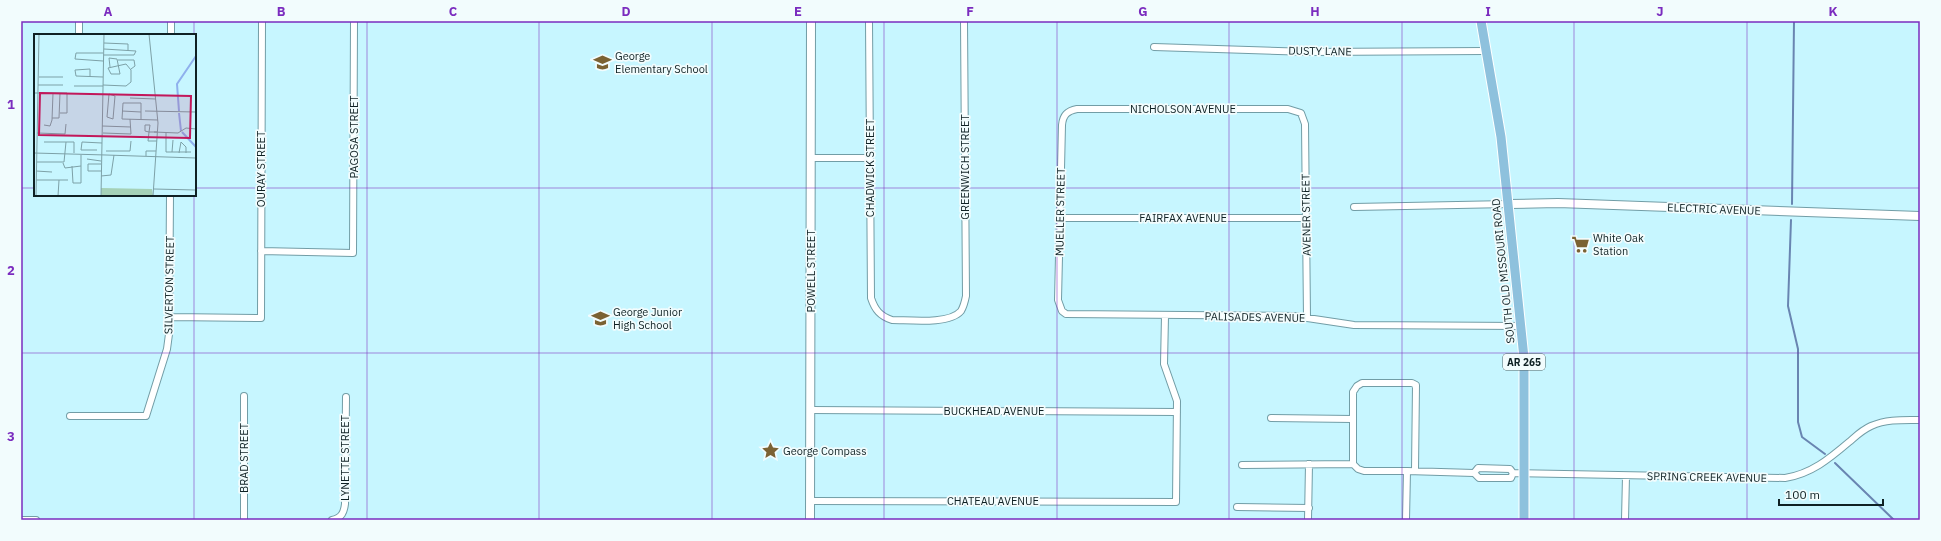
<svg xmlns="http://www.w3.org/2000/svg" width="1941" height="541" font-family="'IBM Plex Sans',sans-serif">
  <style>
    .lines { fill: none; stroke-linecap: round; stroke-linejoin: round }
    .stream { stroke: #6985b1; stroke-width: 2 }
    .street-casing { stroke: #729da6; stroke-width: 8 }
    .secondary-casing { stroke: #729da6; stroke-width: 10 }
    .primary-casing { stroke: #fff; stroke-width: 11 }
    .street { stroke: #fff; stroke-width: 6 }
    .secondary { stroke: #fff; stroke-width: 8 }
    .primary { stroke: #8ec1dd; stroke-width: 9 }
    .grid { fill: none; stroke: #7b2cbf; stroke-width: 1; stroke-opacity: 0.55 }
    .labels { text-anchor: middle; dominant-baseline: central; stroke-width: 3.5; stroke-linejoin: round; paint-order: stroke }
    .shield { fill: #f2fcfd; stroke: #536365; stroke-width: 1 }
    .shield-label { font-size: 10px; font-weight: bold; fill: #0f2124 }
    .street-label { font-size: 11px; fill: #0f2124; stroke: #f2fcfd }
    .poi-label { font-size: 11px; fill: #0f2124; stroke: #f2fcfd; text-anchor: start }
    .inset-river { fill: none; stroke: #8fb0ed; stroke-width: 2 }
    .inset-road { fill: none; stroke: #7da1a7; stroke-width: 1 }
    .view { fill: #c2185b; fill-opacity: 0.15; stroke: #c2185b; stroke-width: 2 }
    .inset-edge { fill: none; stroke: #0f2124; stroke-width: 2 }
    .neatline { fill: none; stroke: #7b2cbf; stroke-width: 1.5 }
    .grid-label { font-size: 13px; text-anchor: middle; font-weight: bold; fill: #7b2cbf }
  </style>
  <rect width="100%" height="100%" fill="#c7f6ff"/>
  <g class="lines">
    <path class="stream" d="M1792,204L1794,21
      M1791,220L1788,306L1798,349V422L1802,437L1825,454
      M1835,463L1894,520"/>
    <defs>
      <path id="street" d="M79,21V35
        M869,21L871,298C875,310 880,316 892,320C909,320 949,325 961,311C964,306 965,301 966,296L964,21
        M171,35V21
        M1154,47L1310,52L1486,51
        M810,158H870
        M1354,207L1509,204
        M1060,218H1306
        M261,251L353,253L354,21
        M170,317L261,318L262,21
        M1307,318L1305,124L1301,113L1288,109H1077C1067,111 1063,115 1062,125L1058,300L1062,311L1066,314L1294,316L1354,325L1521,326
        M811,410L1177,412
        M70,416H146L167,349L169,334L170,195
        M1271,418L1352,419
        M1242,465L1353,464
        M1407,471H1364L1358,469L1353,464V392L1357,386L1362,383H1412L1416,385L1415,470
        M1513,473L1511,478H1479L1474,473L1478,468L1510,469L1513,473L1785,478C1811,474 1829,459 1849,442C1856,436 1862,430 1871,426C1887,419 1903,420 1920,420
        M810,501L1176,502L1177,401L1164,364L1165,316
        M1237,507L1309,508
        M21,520H36
        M244,520V396
        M332,520C342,518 344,512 345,504L346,397
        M1308,520L1309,464
        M1406,520L1407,471L1474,473
        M1625,520L1626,476"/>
      <path id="secondary" d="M1509,204L1558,203L1920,216
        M810,520L811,21"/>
      <path id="primary" d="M1481,21L1501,137L1524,358V520"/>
    </defs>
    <use href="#street" class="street-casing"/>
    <use href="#secondary" class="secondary-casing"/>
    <use href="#primary" class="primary-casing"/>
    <use href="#street" class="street"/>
    <use href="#secondary" class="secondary"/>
    <use href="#primary" class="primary"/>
  </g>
  <path class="grid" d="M194,21V35M367,21V520M539,21V520M712,21V520M884,21V520M1057,21V520M1229,21V520M1402,21V520M1574,21V520M1747,21V520M21,188H35M195,188H1920M194,195V520M21,353H1920"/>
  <defs>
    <symbol id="school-bare" viewBox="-9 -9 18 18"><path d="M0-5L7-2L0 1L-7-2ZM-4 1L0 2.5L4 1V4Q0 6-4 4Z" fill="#7b6233" stroke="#f2fcfd" stroke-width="2.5" paint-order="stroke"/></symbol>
    <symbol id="supermarket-bare" viewBox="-9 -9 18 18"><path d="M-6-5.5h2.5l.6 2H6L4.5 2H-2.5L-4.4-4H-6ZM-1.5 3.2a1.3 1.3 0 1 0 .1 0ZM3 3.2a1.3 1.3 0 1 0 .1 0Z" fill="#7b6233" stroke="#f2fcfd" stroke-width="2.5" paint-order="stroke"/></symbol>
    <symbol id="sight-bare" viewBox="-9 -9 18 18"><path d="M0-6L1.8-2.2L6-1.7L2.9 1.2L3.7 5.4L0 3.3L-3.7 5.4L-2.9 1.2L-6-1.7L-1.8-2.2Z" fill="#7b6233" stroke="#f2fcfd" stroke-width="2.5" paint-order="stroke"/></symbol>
  </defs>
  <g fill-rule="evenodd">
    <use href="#school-bare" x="590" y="50" width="25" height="25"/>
    <use href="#supermarket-bare" x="1568" y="232" width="25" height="25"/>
    <use href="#school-bare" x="588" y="306" width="25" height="25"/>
    <use href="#sight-bare" x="758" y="438" width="25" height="25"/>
  </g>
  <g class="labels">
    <rect class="shield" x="1503" y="354" width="42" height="16" rx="3"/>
    <g class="shield-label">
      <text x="1524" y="362">AR 265</text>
    </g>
    <g class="street-label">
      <text transform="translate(1320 51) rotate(1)">DUSTY LANE</text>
      <text x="1183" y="109">NICHOLSON AVENUE</text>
      <text transform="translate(354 137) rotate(-90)">PAGOSA STREET</text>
      <text transform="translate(965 167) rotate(-90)">GREENWICH STREET</text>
      <text transform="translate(870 168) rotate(-90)">CHADWICK STREET</text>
      <text transform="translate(261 169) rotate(-90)">OURAY STREET</text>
      <text transform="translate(1714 209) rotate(2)">ELECTRIC AVENUE</text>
      <text transform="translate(1060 212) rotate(-89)">MUELLER STREET</text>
      <text transform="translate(1306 215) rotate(-91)">AVENER STREET</text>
      <text x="1183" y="218">FAIRFAX AVENUE</text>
      <text transform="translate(811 271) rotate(-90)">POWELL STREET</text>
      <text transform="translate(1503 271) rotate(-96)">SOUTH OLD MISSOURI ROAD</text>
      <text transform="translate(169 285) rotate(-89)">SILVERTON STREET</text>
      <text transform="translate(1255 317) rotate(1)">PALISADES AVENUE</text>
      <text x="994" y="411">BUCKHEAD AVENUE</text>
      <text transform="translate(244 458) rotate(-90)">BRAD STREET</text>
      <text transform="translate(345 458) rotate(-90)">LYNETTE STREET</text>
      <text transform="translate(1707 477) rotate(1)">SPRING CREEK AVENUE</text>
      <text x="993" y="501">CHATEAU AVENUE</text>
    </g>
    <g class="poi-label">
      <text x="615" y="56">George<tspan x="615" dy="13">Elementary School</tspan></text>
      <text x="1593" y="238">White Oak<tspan x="1593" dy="13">Station</tspan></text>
      <text x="613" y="312">George Junior<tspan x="613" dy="13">High School</tspan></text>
      <text x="783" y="451">George Compass</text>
    </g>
  </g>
  <g transform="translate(34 34)">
    <rect width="162" height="162" fill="#c7f6ff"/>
    <path d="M67,154L118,155L119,162H67Z" fill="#a5d1b7"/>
    <path class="inset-river" d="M145,77L143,50L162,22M145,79L147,97M148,98L162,113"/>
    <path class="inset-road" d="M115,0L124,89L119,162M70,9L94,10V16M70,15L102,17L100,21H70M69,19H42L41,25L69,27M84,26H100L101,32L97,35M74,34L77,40H86L83,25L75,24L76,33M5,43H29M56,43V35L41,36L42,42L69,43M4,51H29M69,51L92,52L97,48V36L92,30L74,34M40,52H69M0,59H33V79H26M75,60L81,62L79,85L73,83ZM96,64L122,65M88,77L107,78M111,77L162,78M18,84H25L26,59M107,86V69H89L88,85L124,86M10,91L16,92L18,86L19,59M68,92L97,93M115,98L111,97V91H116L115,98M120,98H115L114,107H123M123,98H120L144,99L152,94L162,95M132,98V118H157M3,99L31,100L32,90M69,99L97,100L96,85M10,108H40V119M63,116H47L48,108L68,109M72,117H96L97,107M138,118L139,106M0,119L72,121M145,119L147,108L152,113V119M72,121L162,124M112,122V117H122M53,125L67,127M3,128H30L32,108M29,129L31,134L47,132M38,132L39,149H47V121M2,137L18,138M67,137H54V130H67M67,142L77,141L80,121M2,146H34M120,155L162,156M2,162L5,0M24,162L25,146M67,162L70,0"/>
    <path class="view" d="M6,59L157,62L156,104L5,101Z"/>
    <rect width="162" height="162" class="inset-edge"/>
  </g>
  <rect width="1941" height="541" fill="none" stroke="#f2fcfd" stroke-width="44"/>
  <path d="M1779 499v6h104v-6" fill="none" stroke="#0f2124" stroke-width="2"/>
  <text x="1785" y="499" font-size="12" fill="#0f2124" stroke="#f2fcfd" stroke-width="3" paint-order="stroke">100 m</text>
  <rect x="22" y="22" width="1897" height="497" class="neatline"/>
  <g class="grid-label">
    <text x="108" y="16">A</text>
    <text x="281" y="16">B</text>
    <text x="453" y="16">C</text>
    <text x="626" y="16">D</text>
    <text x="798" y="16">E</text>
    <text x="970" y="16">F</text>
    <text x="1143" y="16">G</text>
    <text x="1315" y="16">H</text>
    <text x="1488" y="16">I</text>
    <text x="1660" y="16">J</text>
    <text x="1833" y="16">K</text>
    <text x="11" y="109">1</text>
    <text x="11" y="275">2</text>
    <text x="11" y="441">3</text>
  </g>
</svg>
